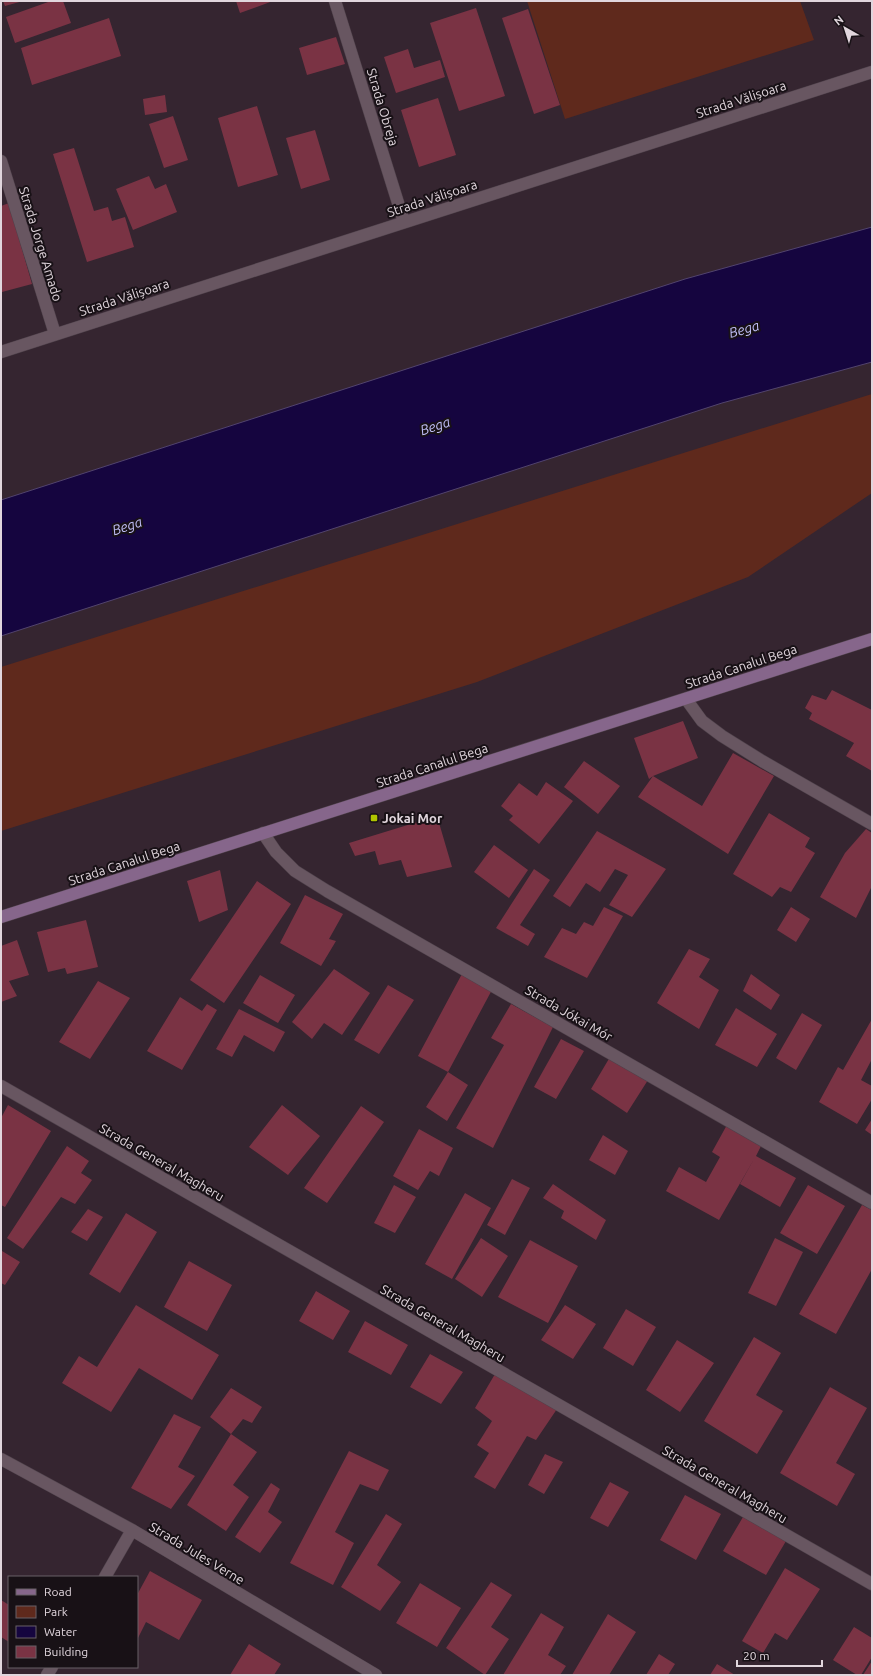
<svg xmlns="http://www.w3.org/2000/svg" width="873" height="1676" font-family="Ubuntu,sans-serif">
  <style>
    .green { fill: #5f291c }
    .water { fill: #15053f; stroke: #52446e }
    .building { fill: #7a3344 }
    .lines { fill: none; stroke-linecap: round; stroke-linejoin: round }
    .street-casing { stroke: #4f424b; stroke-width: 13 }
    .secondary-casing { stroke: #4f424b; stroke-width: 13 }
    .street { stroke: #685661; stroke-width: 12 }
    .secondary { stroke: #86668b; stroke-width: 12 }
    .poi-dot { fill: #b0c500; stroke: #181116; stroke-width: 1.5 }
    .labels { text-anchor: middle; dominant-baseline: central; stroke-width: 4; stroke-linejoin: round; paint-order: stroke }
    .street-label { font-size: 13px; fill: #e1d6dd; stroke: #181116 }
    .poi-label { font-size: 13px; font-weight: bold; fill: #e1d6dd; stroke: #181116; text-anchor: start }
    .water-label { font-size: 14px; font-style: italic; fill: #bfbdf5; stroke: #181116 }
  </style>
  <rect width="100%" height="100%" fill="#352530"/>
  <path class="green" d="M527,1H800L814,40L565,119Z
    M872,394V493L748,577L477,682L1,831V667Z"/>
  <path class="water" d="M872,227V362L722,403L1,636V500L685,279Z"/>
  <path class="building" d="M3,1H23L5,6Z
    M51,1H63L71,23L15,43L6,17Z
    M236,1H273L240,13Z
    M476,8L505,96L459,111L430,23Z
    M528,9L560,105L534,114L502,18Z
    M109,18L121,56L32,85L21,48Z
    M336,37L345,64L307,75L299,48Z
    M408,49L414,68L440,60L445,77L396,93L384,57Z
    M165,95L167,112L145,115L143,99Z
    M438,98L456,155L419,167L401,110Z
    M257,106L278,175L238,187L218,118Z
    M173,116L188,160L164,168L149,124Z
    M315,130L330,180L301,189L286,138Z
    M74,148L94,211L108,207L112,221L125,217L134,247L87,262L53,154Z
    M149,176L155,189L166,184L177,212L133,230L116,189Z
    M9,203L32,284L2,292L1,206Z
    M832,690L872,710V771L846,756L854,743L809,719L812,713L805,708L812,695L826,700Z
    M683,721L698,758L653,776L702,806L733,753L774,776L728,854L638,797L653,776L649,779L634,738Z
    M584,761L620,786L598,814L564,787Z
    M546,782L573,801L539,844L509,820L513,816L501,806L519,783L537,796Z
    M769,813L810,838L805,847L815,853L791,892L780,887L772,897L733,874Z
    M437,816L452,867L407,877L401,860L379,865L375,851L355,856L349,843Z
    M866,829L872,833V886L856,918L820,897L845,853Z
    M597,831L666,869L632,917L609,905L628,875L615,869L600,892L586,883L570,907L553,896Z
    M494,845L528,870L509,898L474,872Z
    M534,869L550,880L520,925L535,934L528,946L496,928Z
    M220,870L228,910L199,922L187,881Z
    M257,881L291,904L224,1003L190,980Z
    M305,895L343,914L329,939L336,941L321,966L280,943Z
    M604,907L623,916L587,978L544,957L562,928L576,934L584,922L593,926Z
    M791,907L810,919L796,942L777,930Z
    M86,920L98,967L67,974L65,968L48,972L37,932Z
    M17,940L29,975L9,981L17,996L1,1002V946Z
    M689,949L710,959L699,977L719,990L699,1029L657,1003Z
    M334,969L370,993L342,1035L324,1023L312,1039L292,1022Z
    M463,972L493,988L448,1072L468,1085L447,1121L426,1107L448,1072L418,1056Z
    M751,974L780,995L771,1010L743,991Z
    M260,975L295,995L278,1023L243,1003Z
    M98,981L130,998L90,1059L59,1042Z
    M388,985L414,1000L379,1054L354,1040Z
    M180,997L202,1011L207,1004L217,1010L182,1070L147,1051Z
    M511,1004L553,1027L493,1148L456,1128L504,1045L491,1038Z
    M736,1008L777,1034L757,1067L715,1045Z
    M239,1009L285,1032L274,1052L244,1035L232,1057L216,1049Z
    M802,1013L822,1025L796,1070L776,1058Z
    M872,1019V1059L861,1080L872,1086V1099L857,1124L819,1102L838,1067L843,1070Z
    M561,1039L584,1051L556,1099L534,1087Z
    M610,1057L648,1080L627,1113L591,1089Z
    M8,1105L51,1131L5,1207L1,1205V1118Z
    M282,1105L320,1136L288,1175L249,1147Z
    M361,1106L384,1122L327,1203L304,1188Z
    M872,1119V1135L865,1130Z
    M728,1123L763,1142L756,1156L796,1178L780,1207L740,1184L754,1159L719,1220L666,1191L679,1167L706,1182L720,1157L712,1152Z
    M419,1129L453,1148L439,1176L430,1171L418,1190L393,1176Z
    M603,1135L628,1151L615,1175L589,1160Z
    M67,1146L89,1161L81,1173L92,1180L75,1204L61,1197L23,1249L7,1238Z
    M512,1179L530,1188L505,1235L487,1225Z
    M553,1184L606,1220L596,1240L561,1218L564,1211L543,1198Z
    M394,1185L416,1197L395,1233L374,1223Z
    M808,1185L845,1206L817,1254L780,1233Z
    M465,1193L491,1208L452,1279L425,1264Z
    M862,1205L872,1210V1269L836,1334L799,1314Z
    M88,1209L103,1217L87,1241L71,1232Z
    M126,1213L157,1232L120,1293L89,1274Z
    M481,1238L508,1256L482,1297L455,1279Z
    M775,1238L803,1252L776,1306L748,1293Z
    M530,1240L578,1266L548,1323L498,1297Z
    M2,1251L20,1262L5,1285L1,1283Z
    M189,1261L232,1285L207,1331L164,1307Z
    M316,1291L350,1311L333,1340L299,1321Z
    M136,1305L219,1355L192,1400L139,1368L111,1412L62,1383L79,1356L97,1367Z
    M565,1305L596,1324L573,1359L541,1340Z
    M626,1309L656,1327L633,1366L603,1348Z
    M365,1321L408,1345L391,1375L348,1352Z
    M754,1337L781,1353L756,1395L783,1411L757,1454L704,1421Z
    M677,1340L714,1363L680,1412L646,1390Z
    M430,1354L463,1372L441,1404L410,1387Z
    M495,1374L557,1409L536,1440L527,1436L495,1489L474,1477L489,1453L477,1445L492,1421L475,1408Z
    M830,1387L867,1408L836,1463L855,1474L837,1506L780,1473Z
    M231,1388L262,1407L252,1423L243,1419L231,1434L210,1417Z
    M174,1414L201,1427L178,1467L195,1476L171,1509L131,1488Z
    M231,1434L257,1452L233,1485L249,1497L226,1531L187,1505Z
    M349,1451L389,1470L378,1491L360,1484L335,1532L354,1543L333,1585L290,1563Z
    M545,1454L563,1462L544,1494L528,1485Z
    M610,1482L629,1492L608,1527L590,1518Z
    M271,1483L280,1489L268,1512L282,1522L260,1553L235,1537Z
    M685,1495L721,1514L696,1560L660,1540Z
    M386,1514L402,1524L377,1565L401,1582L380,1611L341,1587Z
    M743,1517L786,1541L766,1575L723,1551Z
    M785,1568L820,1589L787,1640L775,1633L763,1653L742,1641Z
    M150,1571L202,1600L179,1640L146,1622L137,1640V1595Z
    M491,1582L512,1595L491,1627L509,1639L485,1675L446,1648Z
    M420,1583L461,1608L437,1647L396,1623Z
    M1,1600L9,1605V1642L1,1637Z
    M541,1613L564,1627L548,1655L566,1666L560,1675H503Z
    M608,1614L636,1632L609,1675H572Z
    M854,1627L872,1638V1657L861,1675H857L833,1660Z
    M249,1644L281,1664L274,1675H230Z
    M659,1654L675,1664L668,1675H646Z
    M872,1661V1675H863Z
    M717,1664L735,1675H710Z"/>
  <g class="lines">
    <defs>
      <path id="street" d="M335,1L404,222
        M1,161L55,334
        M1,352L872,72
        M686,699L702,721L722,736L762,761L872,824
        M263,833L276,852L295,871L327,891L872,1203
        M1,1086L872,1584
        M1,1459L132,1530L376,1675
        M105,1577L132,1530
        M47,1675L52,1667"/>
      <path id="secondary" d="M1,917L872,639"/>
    </defs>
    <use href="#street" class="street-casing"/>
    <use href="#secondary" class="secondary-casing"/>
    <use href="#street" class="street"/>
    <use href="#secondary" class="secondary"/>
  </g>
  <rect class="poi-dot" x="370" y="814" width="8" height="8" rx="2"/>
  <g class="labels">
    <g class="street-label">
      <text transform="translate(741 99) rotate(-18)">Strada Vălișoara</text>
      <text transform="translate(383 107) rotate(73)">Strada Obreja</text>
      <text transform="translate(432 198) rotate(-18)">Strada Vălișoara</text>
      <text transform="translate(41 244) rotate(73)">Strada Jorge Amado</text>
      <text transform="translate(124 297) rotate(-18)">Strada Vălișoara</text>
      <text transform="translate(741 666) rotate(-18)">Strada Canalul Bega</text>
      <text transform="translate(432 765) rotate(-18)">Strada Canalul Bega</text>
      <text transform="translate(124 863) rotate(-18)">Strada Canalul Bega</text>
      <text transform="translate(569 1013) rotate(30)">Strada Jókai Mór</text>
      <text transform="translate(162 1162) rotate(30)">Strada General Magheru</text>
      <text transform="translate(443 1323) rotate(30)">Strada General Magheru</text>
      <text transform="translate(725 1484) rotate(30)">Strada General Magheru</text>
      <text transform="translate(197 1553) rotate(31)">Strada Jules Verne</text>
    </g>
    <g class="poi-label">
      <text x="382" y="818">Jokai Mor</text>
    </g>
    <g class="water-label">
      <text transform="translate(744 329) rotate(-16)">Bega</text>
      <text transform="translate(435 426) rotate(-18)">Bega</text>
      <text transform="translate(127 526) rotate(-18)">Bega</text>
    </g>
  </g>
  <rect width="873" height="1676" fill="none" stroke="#e1d6dd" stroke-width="4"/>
  <rect x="8" y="1576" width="130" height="92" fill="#181116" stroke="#686066"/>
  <rect x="16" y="1589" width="20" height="6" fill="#86668b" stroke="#686066"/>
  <text x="44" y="1596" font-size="12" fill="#e1d6dd">Road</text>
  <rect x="16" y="1606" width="20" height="12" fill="#5f291c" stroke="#686066"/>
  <text x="44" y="1616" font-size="12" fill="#e1d6dd">Park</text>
  <rect x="16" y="1626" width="20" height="12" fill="#15053f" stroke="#686066"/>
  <text x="44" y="1636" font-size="12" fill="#e1d6dd">Water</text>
  <rect x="16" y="1646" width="20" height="12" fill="#7a3344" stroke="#686066"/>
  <text x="44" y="1656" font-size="12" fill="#e1d6dd">Building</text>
  <g transform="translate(845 28) rotate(321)" stroke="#181116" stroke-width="3" paint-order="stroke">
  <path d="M0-3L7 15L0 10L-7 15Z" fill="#e1d6dd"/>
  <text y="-6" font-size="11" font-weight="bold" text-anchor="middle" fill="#e1d6dd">N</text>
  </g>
  <path d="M737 1660v6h85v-6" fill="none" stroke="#e1d6dd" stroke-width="2"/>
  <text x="743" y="1660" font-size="12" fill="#e1d6dd" stroke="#181116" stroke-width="3" paint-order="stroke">20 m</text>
</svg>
